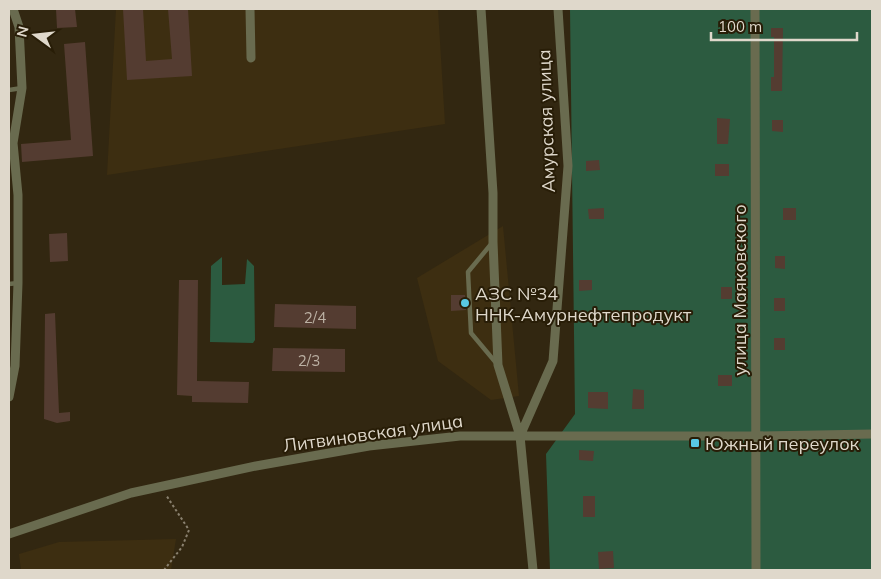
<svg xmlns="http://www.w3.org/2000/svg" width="881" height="579" font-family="Mulish,sans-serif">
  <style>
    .built { fill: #3d2e11 }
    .green { fill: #2c5b40 }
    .building { fill: #543c31 }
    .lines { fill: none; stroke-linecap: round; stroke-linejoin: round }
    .path { stroke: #8a816f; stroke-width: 2; stroke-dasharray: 2.5 2.5; stroke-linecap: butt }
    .lane { stroke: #696b4f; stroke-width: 4.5 }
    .street { stroke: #696b4f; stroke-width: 9 }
    .poi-dot { fill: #59c8e4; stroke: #281d07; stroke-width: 2 }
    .labels { text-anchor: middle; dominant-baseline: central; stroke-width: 4; stroke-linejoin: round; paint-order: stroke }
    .number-label { font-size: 15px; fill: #bcb1a4 }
    .street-label { font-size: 18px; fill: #dfd8cb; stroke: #281d07 }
    .poi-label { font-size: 18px; fill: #dfd8cb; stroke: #281d07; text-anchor: start }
  </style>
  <rect width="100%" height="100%" fill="#322711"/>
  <path class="built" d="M116,9H438L445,124L107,175Z
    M503,226L519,396L491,400L438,361L417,278Z
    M176,539L171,570H21L19,554L59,542Z"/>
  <path class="green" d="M570,9H872V570H550L546,454L575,414Z
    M222,257V285L245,284L247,259L254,266L255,340L253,343L210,342L211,266Z"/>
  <path class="building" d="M56,9H75L77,27L57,28Z
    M123,9H143L146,61L172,59L168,9H188L192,76L127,80Z
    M771,28H783L782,91H771V77H774V37H771Z
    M85,42L93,156L22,162L21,144L71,140L64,44Z
    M717,118L730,119L728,144H717Z
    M772,120H783V132L772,131Z
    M599,160L600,170L586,171V161Z
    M715,164H729V176H715Z
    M604,208V219H589L588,209Z
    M783,208H796V220H783Z
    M67,233L68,261L50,262L49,234Z
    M775,256H785V269L775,268Z
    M179,280H198L197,381L249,382L248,403L192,402V396L177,395Z
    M579,280H592V290L579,291Z
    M721,287H732V299H721Z
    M451,295H465L466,310L451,311Z
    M774,298H785V311H774Z
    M275,304L356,306V329L274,327Z
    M55,313L59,413L70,412V421L57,423L44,419L45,314Z
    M774,338H785V350H774Z
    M273,348L345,349V372L272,371Z
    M718,375H732V386H718Z
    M633,389L644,390V409H632Z
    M588,392H608V409L588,408Z
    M579,450L594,451L593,461L579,460Z
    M583,496H595V517H583Z
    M613,551L614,568L599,569L598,552Z"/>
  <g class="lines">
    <path class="path" d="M164,570L182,547L189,530L166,495"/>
    <path class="lane" d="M9,90L22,88
      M492,243L468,272L471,333L497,364
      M9,284L18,283"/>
    <path class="street" d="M250,9L251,58
      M481,9L493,193V242L498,365L520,436L533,570
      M755,9L756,570
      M9,397L15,366L18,283V195L13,143L22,88L19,27L13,9
      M520,436L553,361L568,166L558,9
      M9,534L131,493L256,466L369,446L460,436H755L872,434"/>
  </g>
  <g class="poi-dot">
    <circle cx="465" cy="303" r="5"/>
    <rect x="690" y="438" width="10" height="10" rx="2.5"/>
  </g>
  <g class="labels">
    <g class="number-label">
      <text x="315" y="317">2/4</text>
      <text x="309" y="360">2/3</text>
    </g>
    <g class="street-label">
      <text transform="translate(546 121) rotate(-92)">Амурская улица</text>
      <text transform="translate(739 290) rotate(-90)">улица Маяковского</text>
      <text transform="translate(373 433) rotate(-8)">Литвиновская улица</text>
    </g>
    <g class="poi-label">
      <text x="475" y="293">АЗС №34<tspan x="475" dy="21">ННК-Амурнефтепродукт</tspan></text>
      <text x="705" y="443">Южный переулок</text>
    </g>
  </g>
  <rect width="881" height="579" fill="none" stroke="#dfd8cb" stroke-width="20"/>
  <g transform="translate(35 35) rotate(285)" stroke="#281d07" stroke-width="4" paint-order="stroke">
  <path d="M0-4L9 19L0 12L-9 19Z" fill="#dfd8cb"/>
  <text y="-8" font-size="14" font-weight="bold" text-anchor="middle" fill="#dfd8cb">N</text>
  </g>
  <path d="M711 32v8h146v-8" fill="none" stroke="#dfd8cb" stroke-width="2.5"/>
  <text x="718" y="32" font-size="15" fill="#dfd8cb" stroke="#281d07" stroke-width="4" paint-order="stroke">100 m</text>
</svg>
